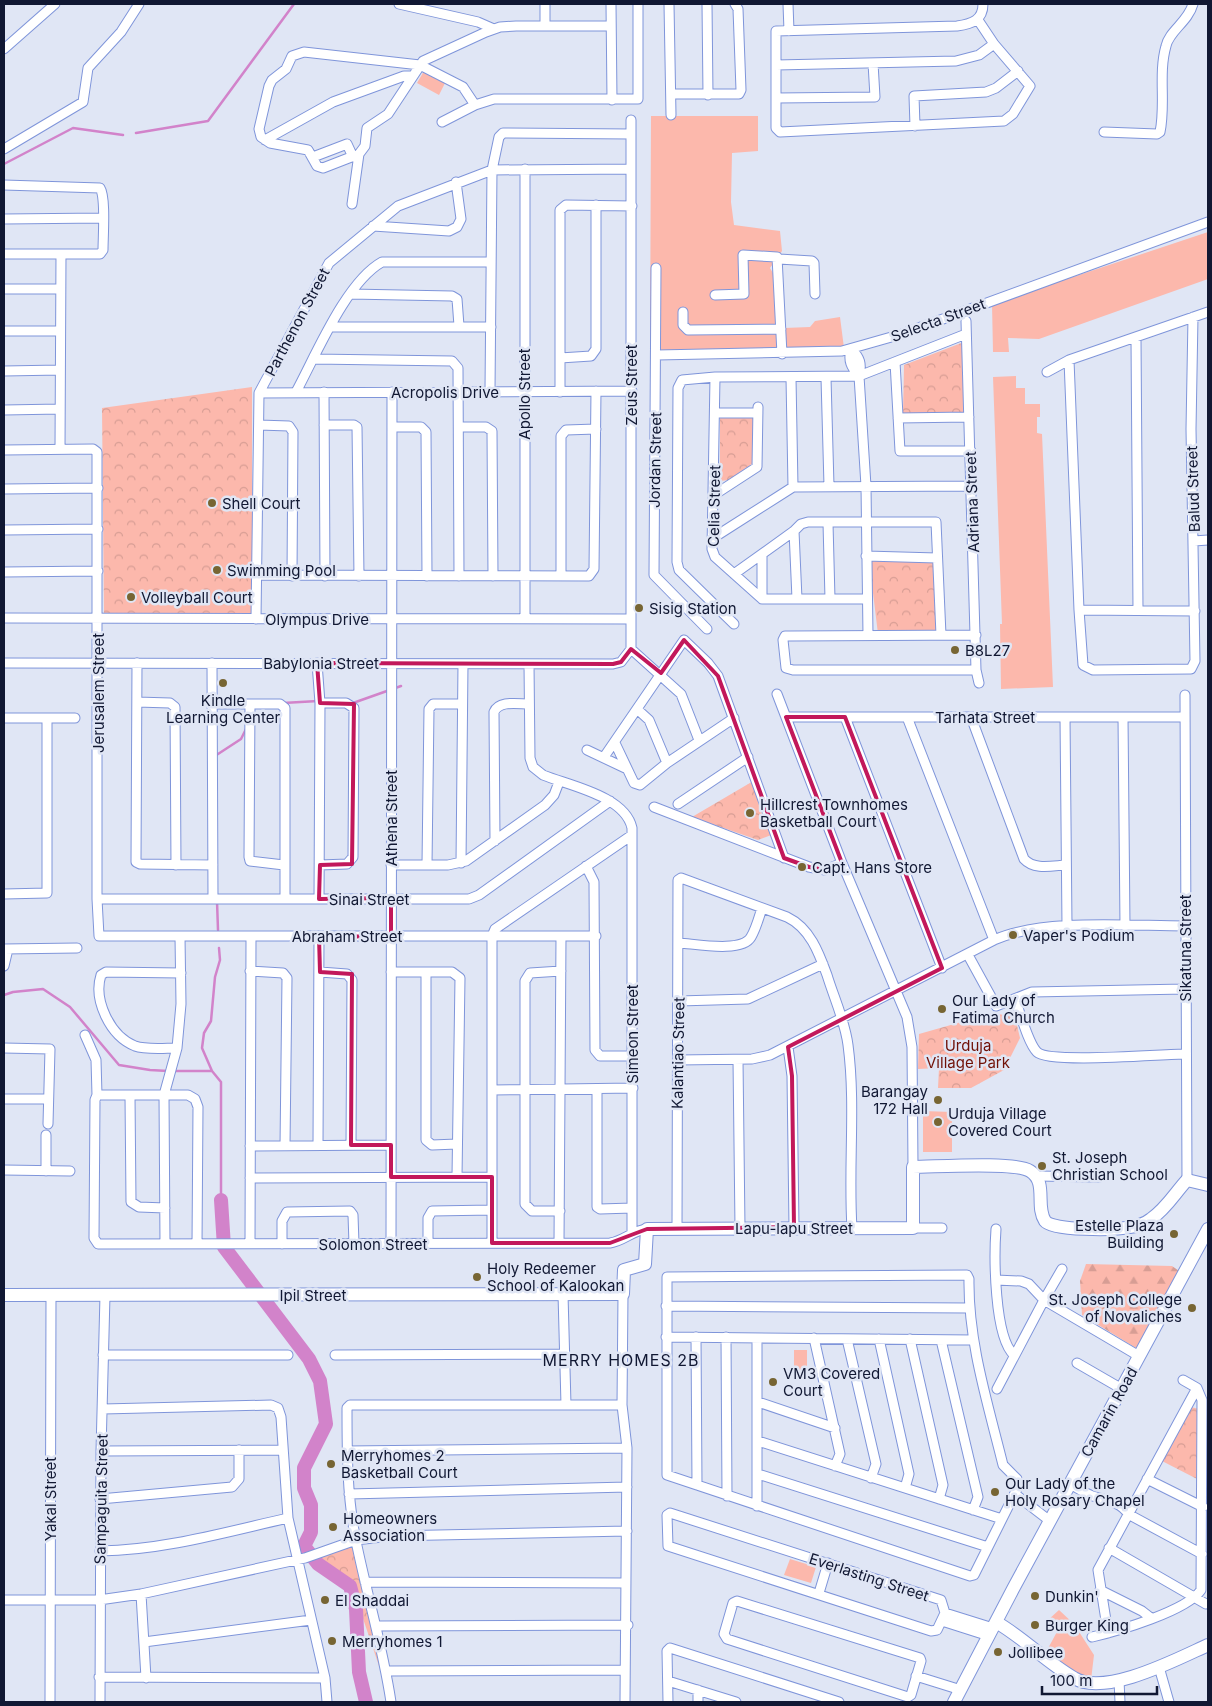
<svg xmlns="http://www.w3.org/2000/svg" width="1212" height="1706" font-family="Inter,sans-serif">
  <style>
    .green { fill: #fcb8ac }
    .forest { fill: url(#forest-firs) }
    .park { fill: url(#park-crowns) }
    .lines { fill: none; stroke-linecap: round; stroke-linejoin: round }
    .stream { stroke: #d283ca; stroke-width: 2.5 }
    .river { stroke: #d283ca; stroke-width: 14 }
    .street-casing { stroke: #7f95da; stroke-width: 11 }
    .secondary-casing { stroke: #7f95da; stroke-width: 14 }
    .street { stroke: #fff; stroke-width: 9 }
    .secondary { stroke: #fff; stroke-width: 12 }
    .marked { fill: none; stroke: #c2185b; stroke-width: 4; stroke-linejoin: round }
    .poi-dot { fill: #776533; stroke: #e0e6f5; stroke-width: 2 }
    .labels { text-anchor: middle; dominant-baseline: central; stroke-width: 5; stroke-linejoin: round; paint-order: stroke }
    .street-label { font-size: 15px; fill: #111833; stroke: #e0e6f5 }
    .poi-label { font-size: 15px; fill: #111833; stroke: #e0e6f5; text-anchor: start }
    .park-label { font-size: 15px; fill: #701107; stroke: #e0e6f5 }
    .neighbourhood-label { font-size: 16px; letter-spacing: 1px; fill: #111833; stroke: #e0e6f5 }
  </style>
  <defs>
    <pattern id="forest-firs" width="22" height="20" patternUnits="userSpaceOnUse" patternTransform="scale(1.25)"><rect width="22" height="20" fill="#fcb8ac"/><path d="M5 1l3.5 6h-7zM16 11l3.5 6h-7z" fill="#d79d94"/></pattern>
    <pattern id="park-crowns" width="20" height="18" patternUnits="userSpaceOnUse" patternTransform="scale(1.25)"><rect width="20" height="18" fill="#fcb8ac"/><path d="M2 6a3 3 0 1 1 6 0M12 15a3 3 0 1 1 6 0" fill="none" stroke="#d79d94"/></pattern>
  </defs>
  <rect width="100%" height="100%" fill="#e0e6f5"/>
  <path class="green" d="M424,71L445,83L439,95L417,83Z
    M651,116H758V151L732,153L731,202L734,225L780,231L782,251L770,268L778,282L784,328L810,327L815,321L840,317L844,348L650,355Z
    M1208,232V279L1039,339L1008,338L1009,352H993L992,304Z
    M1016,376V388H1025V404H1040V417H1037V433L1042,434L1053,687L1001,689L1000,624H1002L993,377Z
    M923,1111L952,1112V1152H923Z
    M794,1350H807V1377H794Z
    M790,1559L816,1567L811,1583L784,1575Z
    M1059,1610L1074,1624L1094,1655L1091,1680L1066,1667L1046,1652L1058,1630L1048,1620Z"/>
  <path class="forest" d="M1086,1264L1172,1266L1182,1273L1136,1348L1082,1315L1080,1281Z"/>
  <path class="park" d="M964,342L968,414L903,415L904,365Z
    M252,387V614H104L102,408Z
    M756,417V461L729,480L720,481V418Z
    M869,560L939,563L943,636L878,634Z
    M755,780L774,834L758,840L692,817Z
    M993,1013L1015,1017L1020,1038L1004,1070L971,1088H938L939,1068L918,1069L919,1034Z
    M1191,1407L1199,1409V1480L1162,1461Z
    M353,1546L380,1669L351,1583L321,1563L317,1556Z"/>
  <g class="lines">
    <path class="stream" d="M136,133L208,121L294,4
      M4,164L73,128L123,135
      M283,703L318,701
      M353,703L401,686
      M215,756L241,739L246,729
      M217,901L218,930
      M219,948L220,960L215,977L211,1021L204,1033L202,1048L212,1071L221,1082V1200
      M4,995L13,992L43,989L70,1007L119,1065L150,1070L168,1071
      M174,1071H212"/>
    <path class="river" d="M221,1200L224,1247L309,1359L320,1381L326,1424L304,1468V1488L311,1505V1532L304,1546L318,1564L350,1586L356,1609L359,1672L366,1702"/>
    <defs>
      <path id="street" d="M399,4L478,22L494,29
        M545,4V26
        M611,4L612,100
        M669,4L671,115
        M707,4L708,95
        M788,4L789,31
        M978,20L994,44L1030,86L1013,114L1004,121L780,132L776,128V31L957,26C972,24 983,20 983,4
        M4,49L55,4
        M776,65L956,61L979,55L994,44
        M671,94H739L741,90L738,9L735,4
        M777,98L875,97L873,63
        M442,122L475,105L494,99H638V4
        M915,126L914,96L986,92L996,88L1018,71
        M1104,132L1157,134L1160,132C1166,104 1158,74 1166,46C1169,31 1188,22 1193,4
        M265,140L333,102L404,76H412
        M4,149L83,102L88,68L121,32L139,4
        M359,154L323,168L317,166L308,150L270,143L261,137L259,129L269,86L272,80L286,69L292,56L304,52L420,65L463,87L475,105
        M313,157L347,144L353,157
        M4,185L100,188C106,197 103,237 103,250L100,254H4
        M352,204L359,154L365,146L367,128L388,114L423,61L486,32L500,27L516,26H611
        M4,219L103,218
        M373,226L449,231L457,227L461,219L456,182
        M779,259L812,261L814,263L815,294
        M656,268L654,575L707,629
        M4,289H60
        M350,294L452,296L457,299L459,326
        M715,295L744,294L743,255L777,257L782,354
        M683,312V325L688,330L781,329
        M966,321L976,670L979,683
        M331,327H491
        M4,331H60
        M1136,339L1138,610
        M657,355L842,351L902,334L1208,222
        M560,358L591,356L596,349V205
        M314,359L452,361L458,368L459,576
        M1069,360L1079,610L1083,665L1093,670L1191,669L1195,661L1191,429L1193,317
        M895,362L900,451H971
        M4,371L60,370
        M1047,372L1069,360L1208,312
        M859,376C851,367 848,361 851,349C860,357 862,364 859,376L866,486L868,635
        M715,377L712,549L715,557L762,599H866
        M791,378L793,487
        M826,378L829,486
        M490,391L492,170L499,137L503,133L631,134
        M296,392C316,355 346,282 382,262H491
        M324,392L325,576
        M560,392V210L566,205L632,206
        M259,393L632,391
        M4,410L60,409
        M715,413H758
        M898,418L969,417
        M259,425L289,426L293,432L292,576
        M324,425H354L357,427L359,576
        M392,427H421L426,432L427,576
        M459,427H486L492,431L493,576
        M60,449L61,254
        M4,450L93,449L97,452V899L99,936H596
        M793,487L972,486
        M4,489L98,488
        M714,495L757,467L758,407
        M828,523L830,599
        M4,530L98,529
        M794,531L797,599
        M713,538L793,487
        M1194,541L1208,540
        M762,554V599
        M866,556L937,558
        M4,572L98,571
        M734,574L794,531L801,524L808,522H936L941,635
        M257,575L589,576L594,569L596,391
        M561,576V436L566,430L596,429
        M1079,610L1195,611
        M4,618L631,619
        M256,619L259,393L329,263L398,206L492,170L631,169
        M525,619V169
        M734,624L679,570L677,562L678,388L682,380L715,377L859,376L966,334
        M631,649V120
        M631,649L681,694L699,740
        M4,663L613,664L621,662L631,649
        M137,663L136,862L140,864L213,865
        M212,663L213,899
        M317,663L320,703L319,899
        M529,664L530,758L533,767L543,775C570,786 625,796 632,828V1233
        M976,670H793L786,668L783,640L785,636H790L976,635
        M777,694L842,863L907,1017L912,1047L913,1167
        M1185,695L1187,1180
        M137,702L170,703L175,707L176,865
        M213,704H280L285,708V899
        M250,704L249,857L250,861L284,865
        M638,710L649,720L667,763
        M786,717H1185
        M845,717L942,968
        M907,717L994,940
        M971,717L1024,859C1034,870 1051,866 1065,865
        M1065,717L1067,926
        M1123,717L1125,926
        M4,718H75
        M615,743L634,783L640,785L667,763L734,718
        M587,750L625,768
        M604,757L684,640L708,663L718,676L784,858
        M678,804L748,757
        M654,807L809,867L825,870L842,863
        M495,841L494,712C499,700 518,704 529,704
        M461,863L463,664
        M320,865L347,864L353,857L354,708L346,703H320
        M391,865H448L466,861L545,805L554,795L559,782
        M427,865L429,709L433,704H462
        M586,866L594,882L595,1050L600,1056H632
        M4,894L47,893V718
        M97,899H469L479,895L610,801
        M680,943C696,944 742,953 751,937C756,929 759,917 762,908
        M4,949L77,948
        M968,955L996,1006L1032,992L1185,989
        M4,966L8,949
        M250,971L283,973L287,978L285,1146
        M320,972L347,974L352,980L351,1145
        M391,972H452L460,978L457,1177
        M426,973V1140L432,1145L457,1144
        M1015,999C1020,1012 1028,1043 1037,1052C1049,1064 1162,1054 1185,1054
        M679,1001L748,999L823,964
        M85,1035L96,1060L97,1095L95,1100L94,1238L98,1244L610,1243C624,1241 633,1230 647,1229
        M788,1047L792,1076L794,1227
        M4,1048L50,1049L48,1124
        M177,1048C165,1048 146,1050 135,1046C110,1036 93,1000 101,975L106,972L181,973
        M678,1060L752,1059L770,1055L994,940C1044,918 1129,926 1185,926
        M738,1060L740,1228
        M597,1089V1207L600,1209L632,1208
        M493,1090L633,1088
        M97,1095H188L195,1099L198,1107L197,1244
        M130,1096L131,1202L139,1207L165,1208
        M4,1099H48
        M318,1145L319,937
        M250,1146L391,1145
        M4,1170L70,1171
        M46,1171V1135
        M1036,1176L1099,1177
        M250,1178L492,1177
        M560,1211H532L525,1204V981L530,973L561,971
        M677,1228L678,880L681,878L787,917C810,928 819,953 827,975C834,998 845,1021 848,1045C856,1105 848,1167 852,1228
        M913,1228H942
        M996,1229C994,1256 994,1337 1014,1355
        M428,1243V1218L432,1211L492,1210
        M492,1243V936L495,929L632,835
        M559,1243L561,936
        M165,1244L164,1095L177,1048L181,1004L180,937
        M250,1244L251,937
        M282,1244V1221L287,1212L350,1211L353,1215L354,1244
        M391,1244L392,392
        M967,1275L969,1279C968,1342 988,1404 1003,1465L1017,1479L1019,1485L974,1575L970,1576L667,1475V1277Z
        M996,1280L1021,1281L1029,1284L1044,1300L1139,1356
        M563,1294L566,1405
        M623,1294L622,1405L627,1448L625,1702
        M666,1306L968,1308
        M666,1337L973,1340
        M696,1337L697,1485
        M726,1337L727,1496
        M757,1338V1506
        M814,1338L840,1454L835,1466
        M847,1339L876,1464L871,1478
        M879,1339L909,1474L905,1488
        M910,1339L943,1485L939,1499
        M941,1340L978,1497L973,1510
        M103,1355H288
        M335,1355L564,1354
        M1077,1363L1122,1389
        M997,1389L1044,1300L1062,1269
        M758,1402L835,1428
        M103,1409L271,1405L278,1408L281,1417L288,1518L325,1678L327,1702
        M758,1441L1002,1519
        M101,1451L283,1450
        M347,1451L627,1448
        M758,1474L988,1547
        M1147,1479L1203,1507
        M1070,1484C1078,1488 1087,1495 1096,1497C1106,1500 1122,1503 1128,1514L1202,1554
        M349,1494L627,1487
        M1015,1494L1050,1521
        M100,1499L232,1487L239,1479V1450
        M670,1513L941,1600L945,1613L937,1630L931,1631L668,1546L667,1515Z
        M1109,1548L1206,1604
        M100,1551C164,1550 226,1532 288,1518
        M365,1582L626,1583
        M1100,1590L1142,1611L1151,1618
        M819,1593L828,1563
        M141,1594L146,1678
        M4,1600H99L141,1594L305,1558L356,1540L390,1536L627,1531
        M737,1601L920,1658L921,1661L911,1695L908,1697L727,1639L724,1634L733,1603Z
        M945,1613L993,1628
        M942,1621L989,1636
        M376,1626L628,1625
        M1108,1633L1098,1570L1197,1388
        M1092,1637C1118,1631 1187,1611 1201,1590L1202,1400L1197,1388L1183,1380
        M144,1642L311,1620
        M1159,1667L1169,1702
        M386,1671L625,1670
        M916,1676L961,1690
        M99,1677L325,1678
        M1119,1680L1120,1702
        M668,1681L736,1702
        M698,1690V1702
        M50,1702L51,1295
        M100,1702L101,1451L105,1295
        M391,1702C383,1648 367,1595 356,1541C347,1497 347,1453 347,1408L350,1405H622
        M668,1702L667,1651L670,1648L839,1702"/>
      <path id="secondary" d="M4,1295L623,1294L624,1270L645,1264L647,1229L913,1228V1167C935,1167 1014,1161 1030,1171C1048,1182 1035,1206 1045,1221C1052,1231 1116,1230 1130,1227C1138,1226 1145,1224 1151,1219C1166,1209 1175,1193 1187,1180L1208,1185
        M996,1622C1024,1638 1046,1662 1074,1678C1105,1697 1177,1659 1208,1645
        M954,1702L1013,1589L1208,1229"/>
    </defs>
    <use href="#street" class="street-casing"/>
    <use href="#secondary" class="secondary-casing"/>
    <use href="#street" class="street"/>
    <use href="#secondary" class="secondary"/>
  </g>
  <path class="marked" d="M684,640L718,676L784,858L809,867L825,870L842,863L786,717H845L942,968L788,1047L792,1076L794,1227L647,1229L610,1243H492V1177H391V1145H351L352,974L320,972L319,937L391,936V898L319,899L320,865L352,864L354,704L320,703L317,663L613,664L621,662L631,649L661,673Z"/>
  <g class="poi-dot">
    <circle cx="212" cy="503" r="5"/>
    <circle cx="217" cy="570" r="5"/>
    <circle cx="131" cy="597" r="5"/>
    <circle cx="639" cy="608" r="5"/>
    <circle cx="955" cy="650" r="5"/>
    <circle cx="223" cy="683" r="5"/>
    <circle cx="750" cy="813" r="5"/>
    <circle cx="802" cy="867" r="5"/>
    <circle cx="1013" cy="935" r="5"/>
    <circle cx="942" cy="1009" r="5"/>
    <circle cx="938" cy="1100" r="5"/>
    <circle cx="938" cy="1122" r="5"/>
    <circle cx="1042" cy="1166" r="5"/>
    <circle cx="1174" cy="1234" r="5"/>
    <circle cx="477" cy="1277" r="5"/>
    <circle cx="1192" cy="1308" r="5"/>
    <circle cx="773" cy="1382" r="5"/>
    <circle cx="331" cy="1464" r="5"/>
    <circle cx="995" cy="1492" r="5"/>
    <circle cx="333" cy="1527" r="5"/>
    <circle cx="1035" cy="1596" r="5"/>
    <circle cx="325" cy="1600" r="5"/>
    <circle cx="1035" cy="1625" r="5"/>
    <circle cx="332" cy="1641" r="5"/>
    <circle cx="998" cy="1652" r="5"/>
  </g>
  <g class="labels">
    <g class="street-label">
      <text transform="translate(938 320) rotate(-20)">Selecta Street</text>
      <text transform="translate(297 322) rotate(-62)">Parthenon Street</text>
      <text transform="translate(631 385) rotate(-90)">Zeus Street</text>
      <text x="445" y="392">Acropolis Drive</text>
      <text transform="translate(524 394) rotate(-90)">Apollo Street</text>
      <text transform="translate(655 460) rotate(-89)">Jordan Street</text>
      <text transform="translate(1193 489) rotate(-92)">Balud Street</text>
      <text transform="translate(972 502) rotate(-92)">Adriana Street</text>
      <text transform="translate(714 506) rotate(-89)">Celia Street</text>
      <text x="317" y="619">Olympus Drive</text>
      <text x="321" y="663">Babylonia Street</text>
      <text transform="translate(98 693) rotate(-90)">Jerusalem Street</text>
      <text x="985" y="717">Tarhata Street</text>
      <text transform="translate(391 818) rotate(-90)">Athena Street</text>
      <text x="369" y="899">Sinai Street</text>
      <text x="347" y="936">Abraham Street</text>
      <text transform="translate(1185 948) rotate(-90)">Sikatuna Street</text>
      <text transform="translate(632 1034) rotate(-90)">Simeon Street</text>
      <text transform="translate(678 1053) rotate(-89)">Kalantiao Street</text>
      <text x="794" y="1228">Lapu-lapu Street</text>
      <text x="373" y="1244">Solomon Street</text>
      <text x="313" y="1295">Ipil Street</text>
      <text transform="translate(1109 1412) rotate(-61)">Camarin Road</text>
      <text transform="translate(50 1499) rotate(-90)">Yakal Street</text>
      <text transform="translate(101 1499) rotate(-89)">Sampaguita Street</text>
      <text transform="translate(869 1577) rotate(18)">Everlasting Street</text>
    </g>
    <g class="poi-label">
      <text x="222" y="503">Shell Court</text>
      <text x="227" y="570">Swimming Pool</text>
      <text x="141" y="597">Volleyball Court</text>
      <text x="649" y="608">Sisig Station</text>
      <text x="965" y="650">B8L27</text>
      <text x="223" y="700" text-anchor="middle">Kindle<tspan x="223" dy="17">Learning Center</tspan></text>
      <text x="760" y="804">Hillcrest Townhomes<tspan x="760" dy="17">Basketball Court</tspan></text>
      <text x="812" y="867">Capt. Hans Store</text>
      <text x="1023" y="935">Vaper's Podium</text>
      <text x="952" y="1000">Our Lady of<tspan x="952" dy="17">Fatima Church</tspan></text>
      <text x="928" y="1091" text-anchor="end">Barangay<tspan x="928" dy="17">172 Hall</tspan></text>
      <text x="948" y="1113">Urduja Village<tspan x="948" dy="17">Covered Court</tspan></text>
      <text x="1052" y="1157">St. Joseph<tspan x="1052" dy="17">Christian School</tspan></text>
      <text x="1164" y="1225" text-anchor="end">Estelle Plaza<tspan x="1164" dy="17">Building</tspan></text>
      <text x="487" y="1268">Holy Redeemer<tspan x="487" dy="17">School of Kalookan</tspan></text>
      <text x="1182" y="1299" text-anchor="end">St. Joseph College<tspan x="1182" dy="17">of Novaliches</tspan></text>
      <text x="783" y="1373">VM3 Covered<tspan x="783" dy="17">Court</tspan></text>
      <text x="341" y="1455">Merryhomes 2<tspan x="341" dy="17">Basketball Court</tspan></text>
      <text x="1005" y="1483">Our Lady of the<tspan x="1005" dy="17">Holy Rosary Chapel</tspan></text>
      <text x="343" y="1518">Homeowners<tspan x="343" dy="17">Association</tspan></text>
      <text x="1045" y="1596">Dunkin'</text>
      <text x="335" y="1600">El Shaddai</text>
      <text x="1045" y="1625">Burger King</text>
      <text x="342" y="1641">Merryhomes 1</text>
      <text x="1008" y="1652">Jollibee</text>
    </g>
    <g class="park-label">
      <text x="968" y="1045">Urduja<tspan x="968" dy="17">Village Park</tspan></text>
    </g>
    <g class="neighbourhood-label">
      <text x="621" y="1360">MERRY HOMES 2B</text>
    </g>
  </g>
  <rect width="1212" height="1706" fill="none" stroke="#111833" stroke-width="10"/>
  <path d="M1042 1686v8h115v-8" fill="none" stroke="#111833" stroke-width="2.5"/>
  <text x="1050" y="1686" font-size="15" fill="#111833" stroke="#e0e6f5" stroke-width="4" paint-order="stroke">100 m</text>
</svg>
